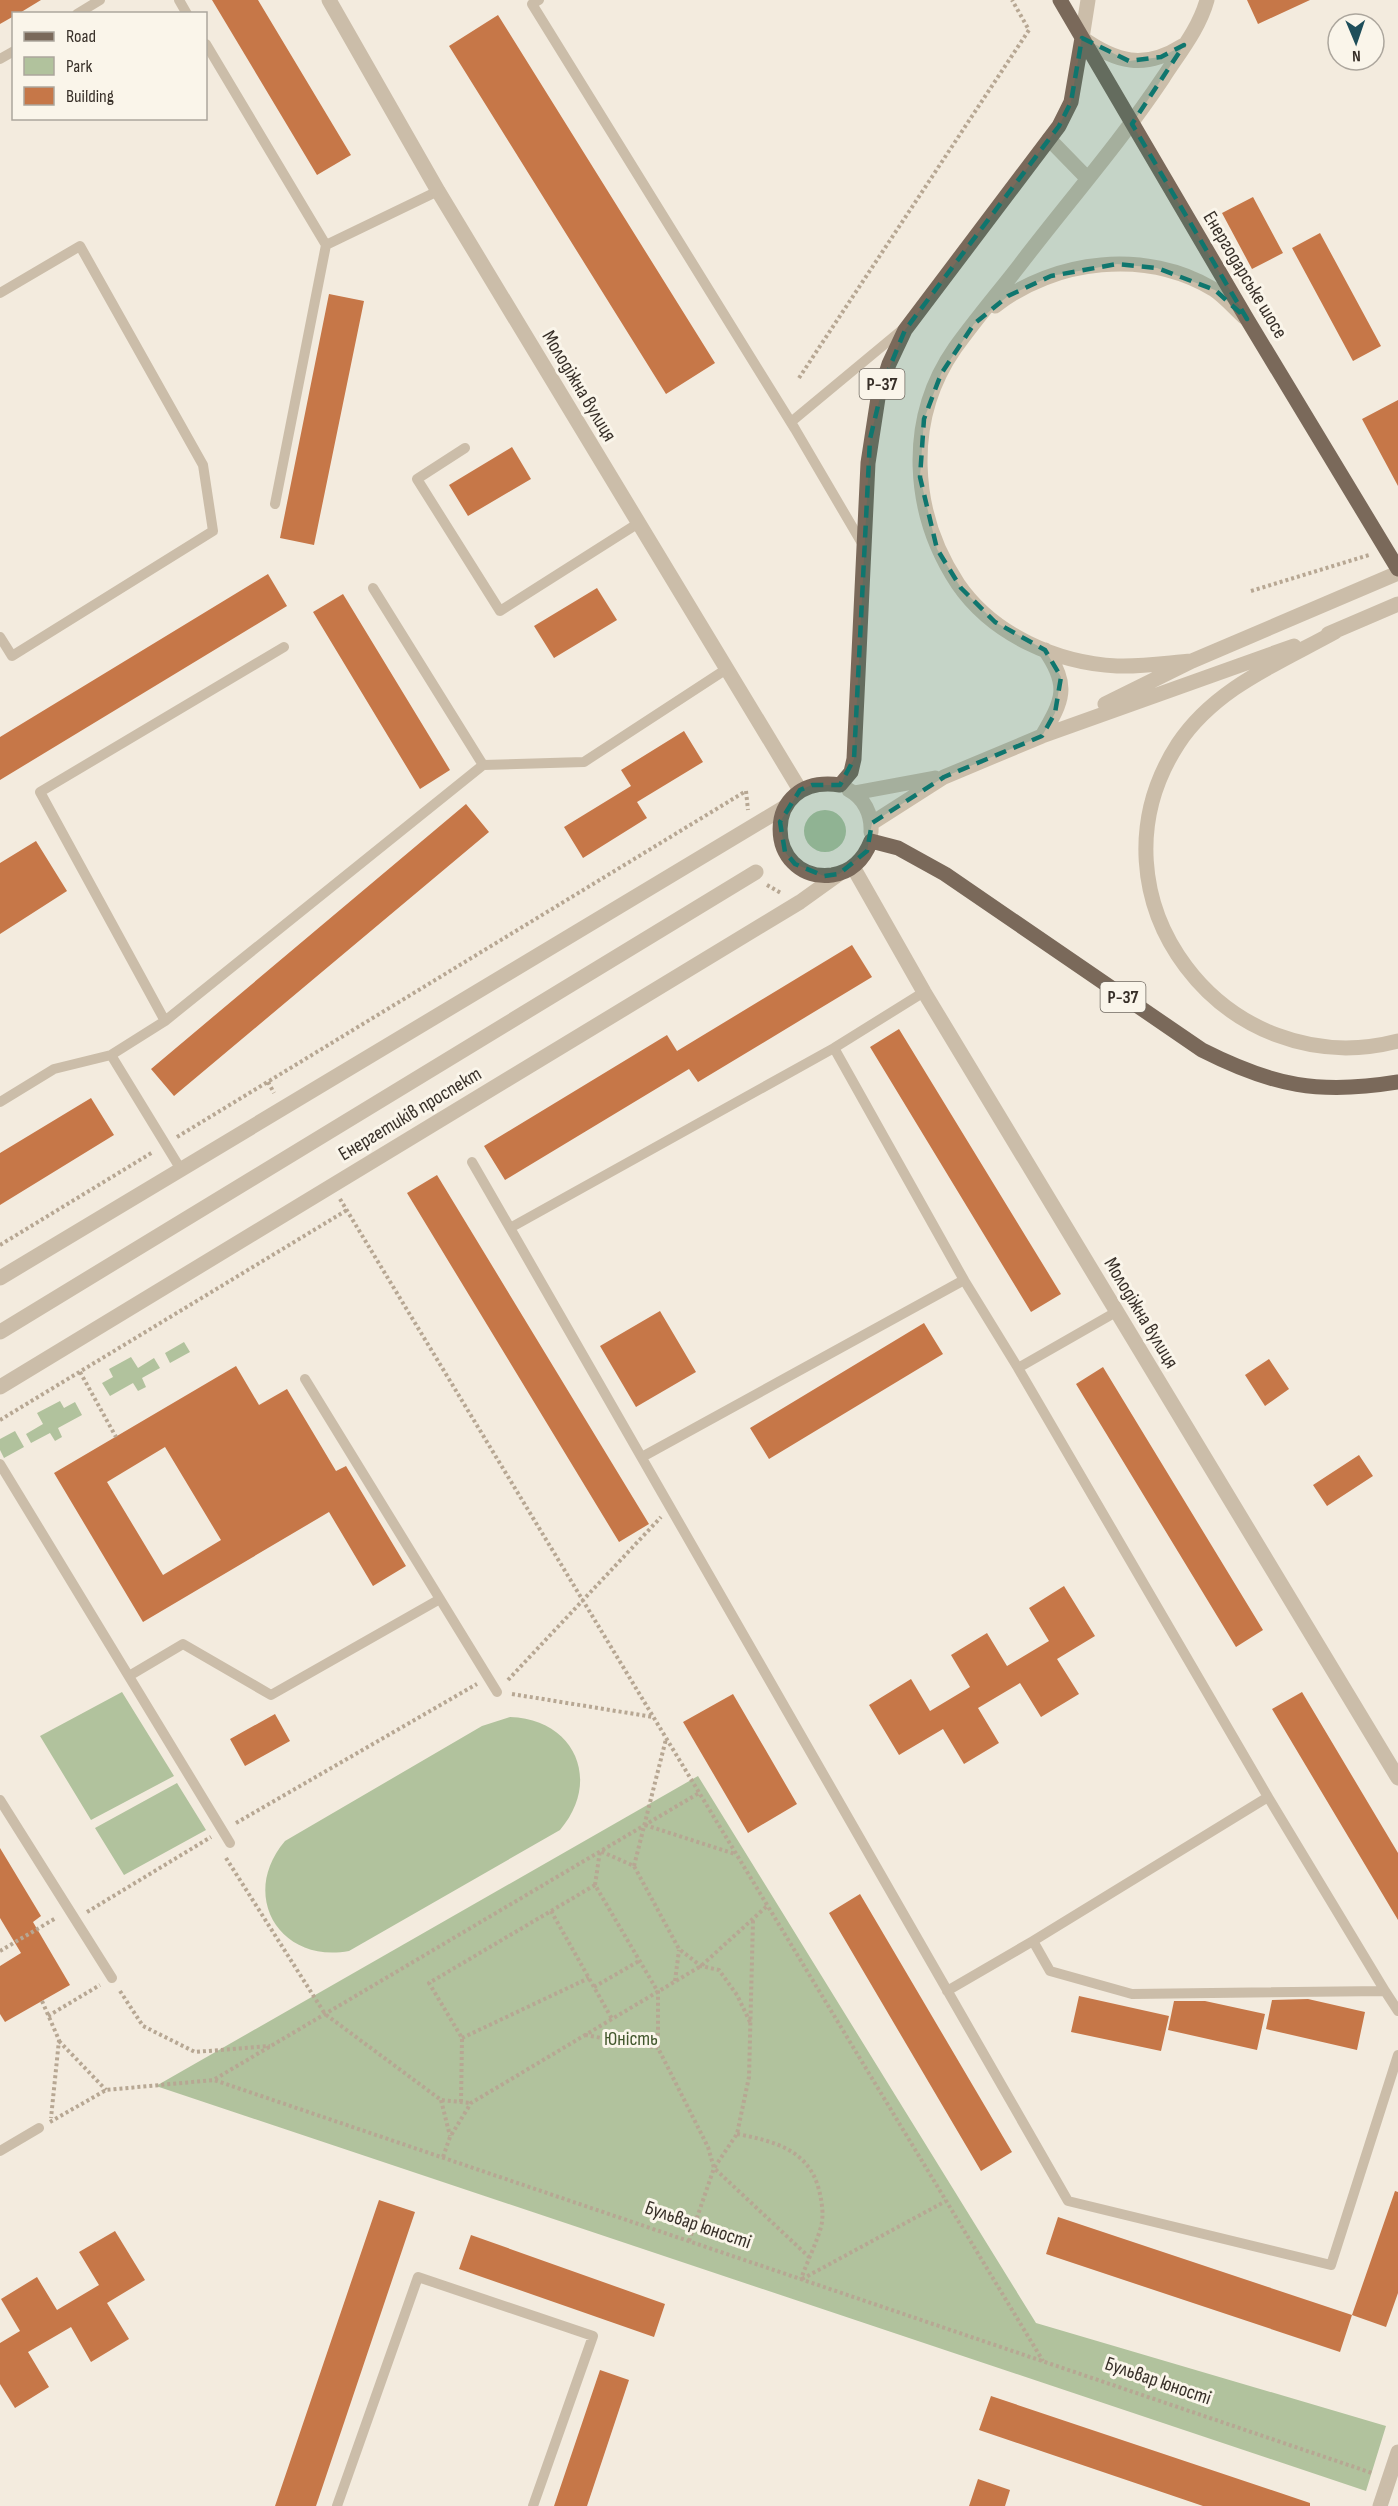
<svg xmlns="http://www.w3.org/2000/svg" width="1398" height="2506" font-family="'Sofia Sans Condensed',sans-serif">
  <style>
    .green { fill: #b1c29d }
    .building { fill: #c67748; fill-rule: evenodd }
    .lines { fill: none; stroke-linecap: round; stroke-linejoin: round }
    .path { stroke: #b7a793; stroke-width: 4; stroke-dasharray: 3 3; stroke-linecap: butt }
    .service { stroke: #cbbda9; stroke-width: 10 }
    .pedestrian { stroke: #cbbda9; stroke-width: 15 }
    .tertiary { stroke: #cbbda9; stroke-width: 15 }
    .primary { stroke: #7a695a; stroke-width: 15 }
    .marked { fill: #0f766e; fill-opacity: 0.2; stroke: #0f766e; stroke-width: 4.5; stroke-dasharray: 12 8; stroke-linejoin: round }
    .labels { text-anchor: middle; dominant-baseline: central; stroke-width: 6; stroke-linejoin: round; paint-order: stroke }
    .shield { fill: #faf5ea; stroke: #726b63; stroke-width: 1.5 }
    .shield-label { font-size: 18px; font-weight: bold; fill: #383029 }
    .street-label { font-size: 20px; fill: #383029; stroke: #faf5ea }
    .park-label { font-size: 20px; fill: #42572d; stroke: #faf5ea }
  </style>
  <rect width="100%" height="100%" fill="#f3ebde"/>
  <path class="green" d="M804 831a21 21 0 1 1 42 0a21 21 0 1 1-42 0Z
    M184,1342L190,1352L170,1363L165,1353Z
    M131,1357L138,1368L154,1358L160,1368L142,1378L146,1387L138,1391L133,1383L110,1396L102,1383L113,1377L109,1369Z
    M60,1401L64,1408L75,1402L82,1415L58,1428L62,1437L55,1441L50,1433L31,1443L26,1434L43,1424L37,1413Z
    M15,1431L24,1447L4,1458L0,1450V1439Z
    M122,1692L174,1776L91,1820L40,1736Z
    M510,1717C575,1719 602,1781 560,1830L349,1951C279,1964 239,1895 285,1841L482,1726Z
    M698,1776L1036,2323L1386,2426L1366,2491L156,2086Z
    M177,1783L206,1830L124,1875L95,1828Z"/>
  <path class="building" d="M0,0H41L18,14H14V16L0,24Z
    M212,0H258L351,155L317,175Z
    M1247,0H1310L1258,24Z
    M498,15L715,363L666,394L449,46Z
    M1253,197L1283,253L1252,269L1222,213Z
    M1320,233L1381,346L1353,361L1292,248Z
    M329,294L364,301L314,545L280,538Z
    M1398,400V486L1362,419Z
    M512,447L531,479L468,516L449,485Z
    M268,574L287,606L0,780V737Z
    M597,588L617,620L554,658L534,626Z
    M343,594L450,770L420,789L313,612Z
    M684,731L703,762L637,802L647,818L583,858L564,827L631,786L621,770Z
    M466,804L489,832L174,1096L151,1069Z
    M36,841L67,891L0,934V863Z
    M852,945L872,977L698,1082L689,1069L505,1180L484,1146L667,1035L677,1051Z
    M899,1029L1061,1294L1031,1312L870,1047Z
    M91,1098L114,1135L0,1205V1153Z
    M437,1175L649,1524L619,1542L407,1193Z
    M660,1311L696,1372L636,1407L600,1346Z
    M924,1323L943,1354L769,1459L750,1428Z
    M1269,1359L1289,1389L1265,1406L1245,1375Z
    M236,1366L259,1405L287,1389L336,1471L346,1466L406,1566L373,1586L329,1512L143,1622L54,1473ZM165,1447L221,1540L163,1575L107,1482Z
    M1103,1367L1263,1630L1236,1647L1076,1384Z
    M1359,1455L1373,1476L1327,1506L1313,1485Z
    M1064,1586L1095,1636L1057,1659L1079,1694L1041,1717L1020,1683L978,1708L999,1743L964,1764L943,1729L899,1755L869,1705L911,1679L930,1711L970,1687L951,1655L987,1633L1007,1666L1049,1641L1029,1608Z
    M1302,1692L1398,1853V1920L1272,1709Z
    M733,1694L797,1804L748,1833L683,1722Z
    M275,1714L290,1741L245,1766L230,1739Z
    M0,1848L41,1916L33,1922L70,1985L5,2022L0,2014V1966L21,1953L0,1918Z
    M860,1894L1012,2152L981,2171L829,1913Z
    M1079,1996L1169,2016L1161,2051L1071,2032Z
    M1308,1999L1365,2012L1357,2050L1266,2029L1272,2000Z
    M1174,2001H1205L1265,2014L1257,2050L1168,2030Z
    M1395,2191L1398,2192V2293L1386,2327L1352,2315Z
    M379,2200L415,2212L316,2506H275Z
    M1058,2217L1352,2315L1340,2352L1046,2254Z
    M115,2231L145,2280L107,2303L129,2339L91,2362L71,2327L28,2352L49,2387L15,2408L0,2384V2343L20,2331L1,2299L37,2277L57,2310L99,2285L79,2252Z
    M471,2235L665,2304L654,2337L459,2269Z
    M600,2370L629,2380L587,2506H554Z
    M991,2396L1310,2503V2506H1203L979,2430Z
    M978,2479L1010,2490L1005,2506H969Z"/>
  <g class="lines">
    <path class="path" d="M799,378L1029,30L1012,0
      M1251,591L1369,555
      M767,885L781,893
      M268,1082L274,1093
      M177,1137L746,791L748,810
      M340,1199L1043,2361
      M0,1245L153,1152
      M80,1372L116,1437
      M0,1420L347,1210
      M508,1680L661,1517
      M512,1694L653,1717
      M236,1823L477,1684
      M645,1825L735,1854
      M226,1858L325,2014L441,2100L471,2103
      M634,1866L666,1739
      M551,1911L612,2019
      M87,1912L211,1837
      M0,1951L56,1918
      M675,1981L679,1950
      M594,1987L639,1961
      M120,1991L143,2026L195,2052L270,2046
      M42,2001L59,2040L51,2118
      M48,2016L100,1985
      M750,2022L737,1995L719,1970L701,1966L679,1949L634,1866L600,1851L595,1885L658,1992V2048L708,2147L714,2168L809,2257
      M585,2035L658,2048
      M462,2038L589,1978
      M59,2041L106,2090
      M215,2079L699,1793
      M441,2100L450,2136
      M461,2102L462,2038L429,1983L595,1885
      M50,2122L106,2090L214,2080L1372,2473
      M737,2134C774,2141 809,2150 819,2190C822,2202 824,2215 821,2227C816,2244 807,2262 801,2279
      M443,2157L450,2137L471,2103L701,1966L767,1906
      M689,2241L714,2168L737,2134L749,2077L753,1920
      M802,2279L946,2201"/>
    <path class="service" d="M179,0L187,14
      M539,0L532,4L795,429L863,545
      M77,14L100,0
      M206,44L326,245L275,504
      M0,59L14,51
      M326,245L438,191
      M0,293L80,246L203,465L213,531L12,656L0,637
      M791,422L903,329
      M465,448L417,479L500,611L637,524
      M373,588L483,765
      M924,992L834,1048L510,1228L1068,2201L1331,2265L1398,2055
      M165,1021L40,792L284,647
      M834,1048L964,1280L1018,1368L1116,1312
      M111,1055L180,1168
      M0,1102L54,1069L111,1055L165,1021L483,765L584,762L725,670
      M472,1162L510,1228
      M1018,1368L1268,1797L1033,1941L1050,1971L1132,1994L1385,1991L1268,1797
      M305,1379L497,1692
      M642,1457L964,1280
      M0,1464L230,1843
      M129,1676L183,1644L271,1695L440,1599
      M0,1800L112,1978
      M947,1991L1033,1941
      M1385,1991L1398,2011
      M0,2151L39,2128
      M337,2506L418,2277L593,2336L533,2506"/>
    <path class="pedestrian" d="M0,1332L756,872"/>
    <path class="tertiary" d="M329,0L438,191L800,790
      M1088,0L1082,38C1116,62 1144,70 1182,46
      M1049,139L1087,178
      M995,306C1055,259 1146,249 1213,289C1224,296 1234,308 1244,317
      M1335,632C1279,663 1215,688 1178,744C1079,897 1225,1086 1398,1041
      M1328,634L1398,604
      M1192,661C1167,663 1142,667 1117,666C1057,663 993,635 958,584C911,513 905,420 955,348C975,320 998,293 1019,266C1067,203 1119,144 1163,78C1179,53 1199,29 1207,0
      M1105,704L1192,661L1398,573
      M1042,736C1063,700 1070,686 1045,650
      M849,790C864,798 872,814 871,832
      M854,793L935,778
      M872,823L944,777L1042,736L1294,646
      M853,867L924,992L1398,1778
      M0,1278L785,807
      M0,1387L800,902L839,874
      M1380,2506L1398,2452"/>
    <path class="primary" d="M1060,0L1247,319L1398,569
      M1082,38L1071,102L1059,126L905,330L889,364L878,398L868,463L854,759L851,772L840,785C759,773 764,883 832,875C852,872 864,859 871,841L898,848L945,874L1202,1050C1273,1086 1319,1095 1398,1082"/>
  </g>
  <path class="marked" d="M1082,38L1129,61L1161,57L1184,45L1132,124L1247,319L1215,290L1157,268L1117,264L1051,276L1008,296L974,324L941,374L924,419L920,477L937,549L961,588L995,622L1045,650L1061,677L1055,713L1042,736L944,777L872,823L867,851L839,874L824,876L795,864L785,852L780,822L800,790L812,785H840L854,759L870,439L884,381L905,330L1059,126L1071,102Z"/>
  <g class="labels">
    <g class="shield">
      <rect x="859.5" y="369" width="45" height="30" rx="4.5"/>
      <rect x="1100.5" y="982" width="45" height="30" rx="4.5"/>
    </g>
    <g class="shield-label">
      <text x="882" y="384">Р-37</text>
      <text x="1123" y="997">Р-37</text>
    </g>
    <g class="street-label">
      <text transform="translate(1245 275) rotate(59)">Енергодарське шосе</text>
      <text transform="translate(579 386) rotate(59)">Молодіжна вулиця</text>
      <text transform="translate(410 1114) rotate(-31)">Енергетиків проспект</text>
      <text transform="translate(1141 1313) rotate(59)">Молодіжна вулиця</text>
      <text transform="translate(698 2225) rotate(19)">Бульвар юності</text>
      <text transform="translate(1158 2381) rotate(19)">Бульвар юності</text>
    </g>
    <g class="park-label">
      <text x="631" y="2039">Юність</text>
    </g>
  </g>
  <rect x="12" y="12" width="195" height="108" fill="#faf5ea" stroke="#aca69d" stroke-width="1.5"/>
  <rect x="24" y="32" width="30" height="9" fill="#7a695a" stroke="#aca69d" stroke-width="1.5"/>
  <text x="66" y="42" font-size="18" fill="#383029">Road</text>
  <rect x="24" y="57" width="30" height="18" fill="#b1c29d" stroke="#aca69d" stroke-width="1.5"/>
  <text x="66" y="72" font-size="18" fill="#383029">Park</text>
  <rect x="24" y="87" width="30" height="18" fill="#c67748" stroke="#aca69d" stroke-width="1.5"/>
  <text x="66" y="102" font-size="18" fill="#383029">Building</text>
  <g transform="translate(1356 42) rotate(178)"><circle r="28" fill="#faf5ea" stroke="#aca69d" stroke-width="1.5"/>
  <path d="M0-4.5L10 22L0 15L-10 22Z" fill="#1e4e5a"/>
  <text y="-9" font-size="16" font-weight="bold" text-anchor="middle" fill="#383029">N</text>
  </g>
</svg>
